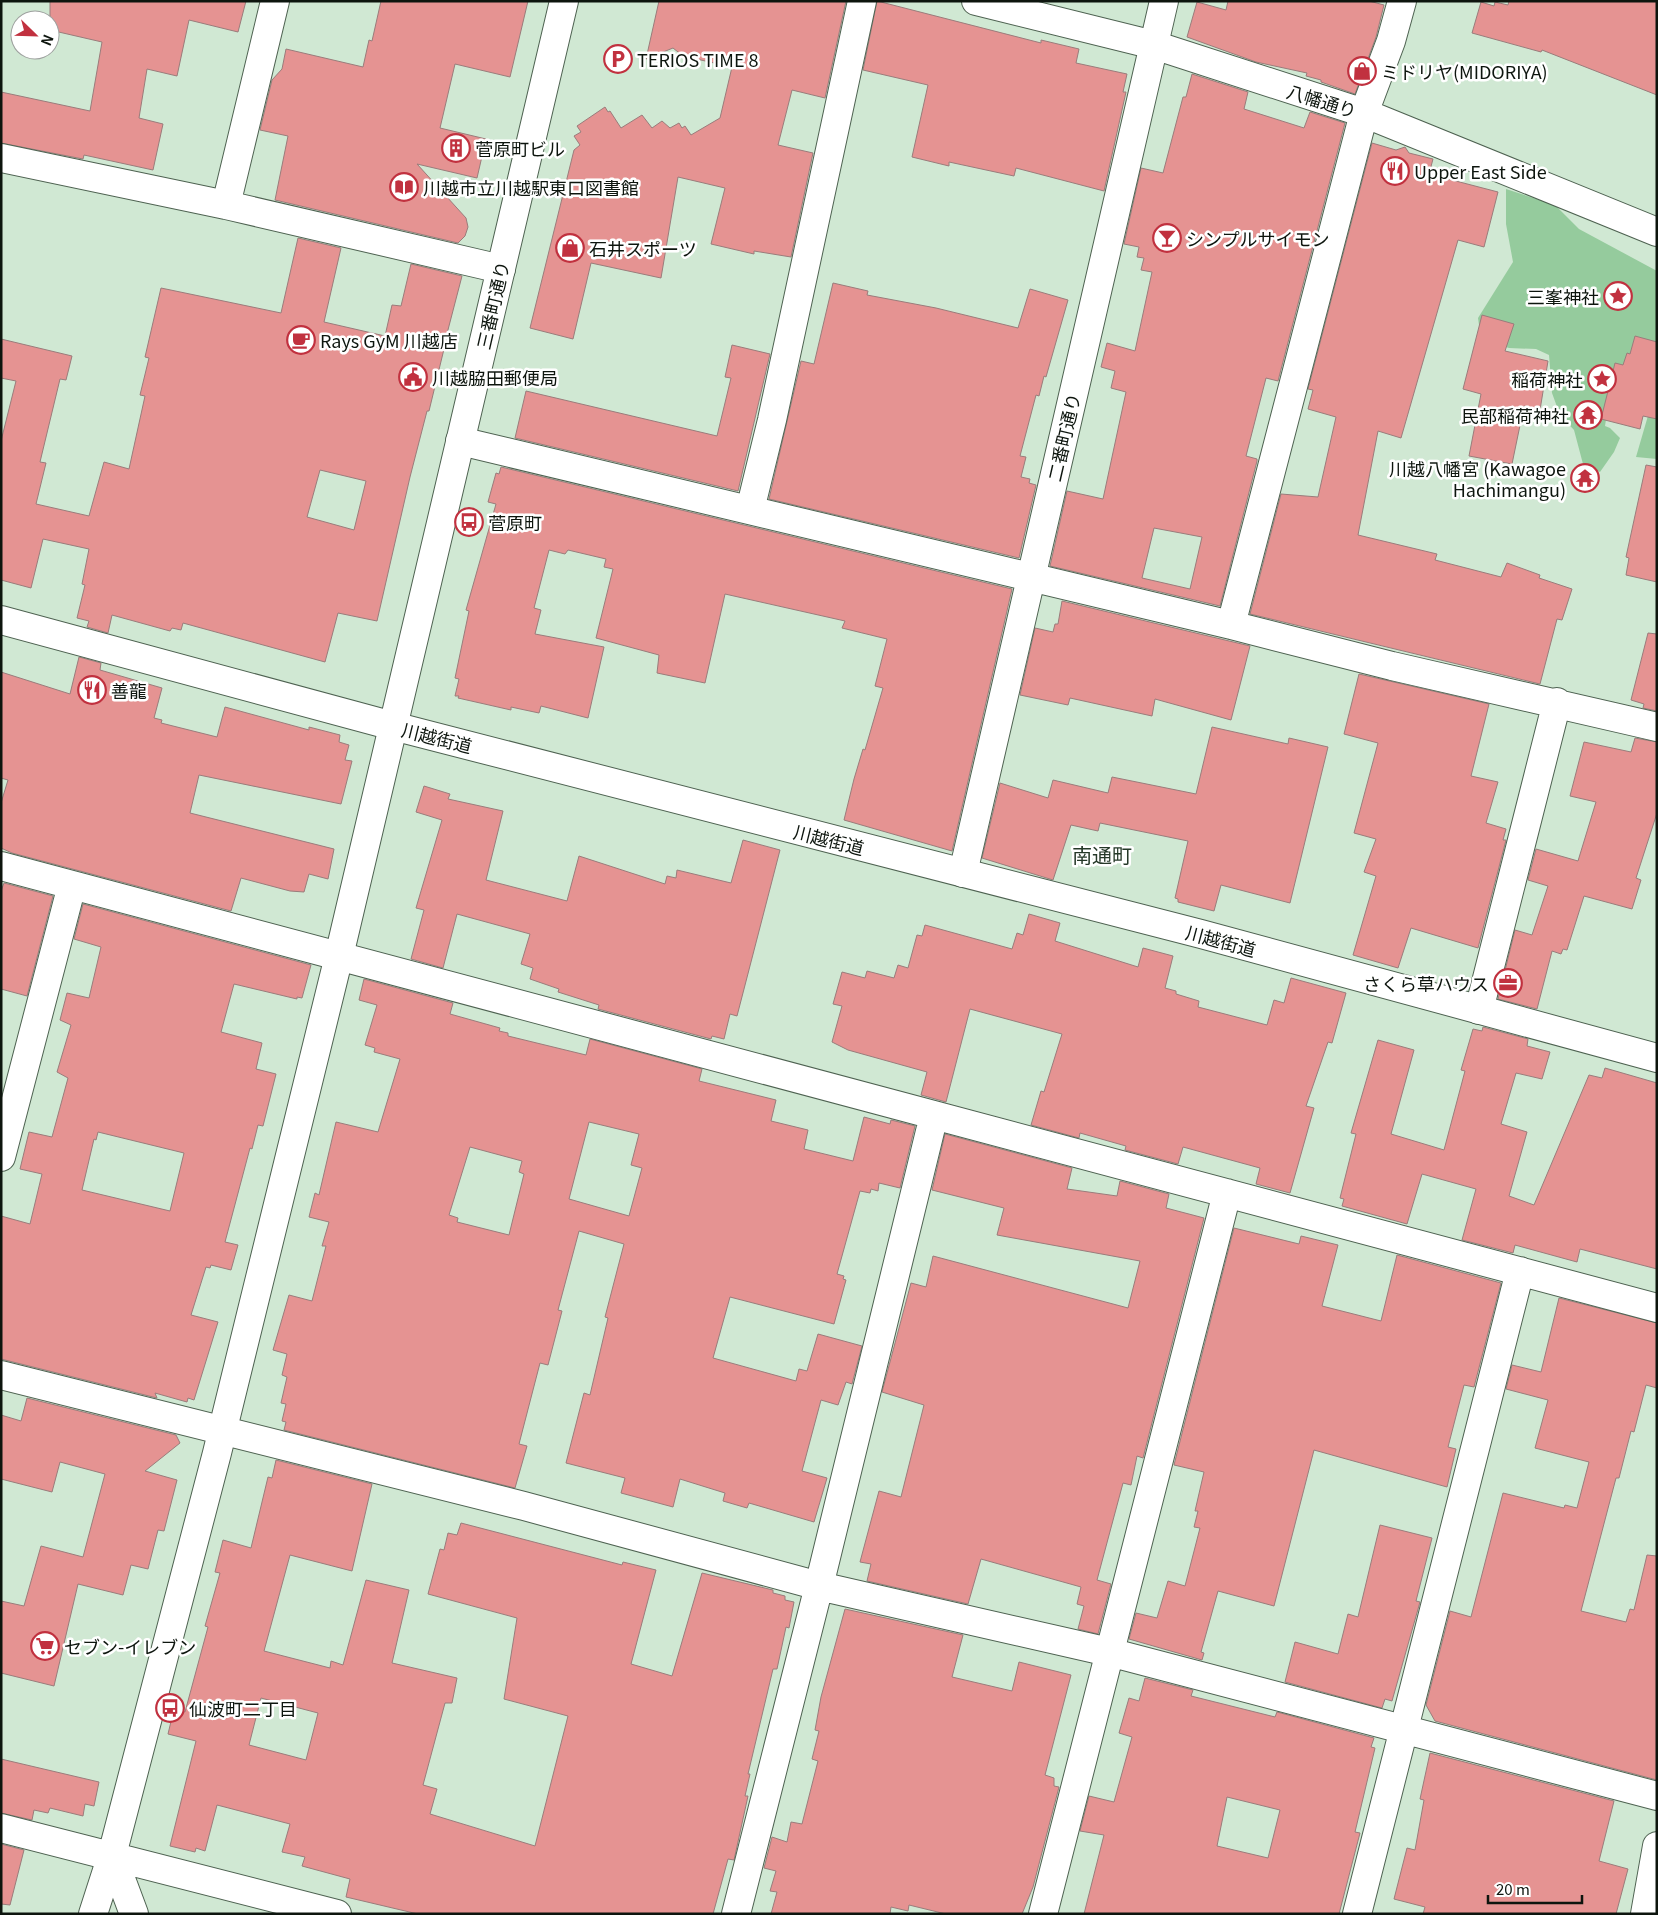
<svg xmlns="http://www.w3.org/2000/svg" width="1658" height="1915" font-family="Georgia,'Noto Sans JP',serif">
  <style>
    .green { fill: #95cb9d }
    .building { fill: #e59392; stroke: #9a7c7b; fill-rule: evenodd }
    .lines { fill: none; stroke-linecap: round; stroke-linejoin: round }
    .street-casing { stroke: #4e6251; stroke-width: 30 }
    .secondary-casing { stroke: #4e6251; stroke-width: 30 }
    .primary-casing { stroke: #4e6251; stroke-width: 30 }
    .street { stroke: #fff; stroke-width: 28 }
    .secondary { stroke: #fff; stroke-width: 28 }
    .primary { stroke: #fff; stroke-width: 28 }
    .labels { text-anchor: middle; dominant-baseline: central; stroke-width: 5; stroke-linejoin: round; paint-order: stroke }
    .poi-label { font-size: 18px; fill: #0d150e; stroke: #fff; text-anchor: start }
    .street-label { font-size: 18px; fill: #0d150e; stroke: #fff }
    .quarter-label { font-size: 20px; fill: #253828; stroke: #fff }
  </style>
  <rect width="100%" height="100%" fill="#d0e8d3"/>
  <path class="green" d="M1506,189L1555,205L1579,229L1657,271V459L1636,457L1654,395L1609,400L1605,426L1610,428L1620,438L1614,452L1600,472L1583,464L1574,430L1560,415L1552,393L1549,355L1536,349L1509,348L1481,339L1478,318L1513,262L1506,224Z"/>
  <path class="building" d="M50,1H246L238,32L189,20L177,76L147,69L139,118L163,124L153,170L84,155L83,159L1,143V92L90,111L102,42L50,30Z
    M381,1H528L510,77L455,64L440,128L486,139L477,178L417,164L466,218L468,227L465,236L458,243L275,200L288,136L260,130L272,80L282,69L286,49L363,67L369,40L372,41Z
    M659,1H846L825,98L792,90L778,145L813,153L791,257L754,251V254L711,244L725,188L678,177L661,278L591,263L573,339L530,328L574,150L580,145L574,136L581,132L577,126L605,107L608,112L610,111L621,128L642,115L652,128L662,121L670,128L679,123L682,128L685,126L691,135L720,118L732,67L683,56L673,48L646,59Z
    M877,1L1041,43V40L1079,49L1076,63L1127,74L1123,92H1126L1104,191L1016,168L1014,176L949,162V166L912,157L928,85L863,70Z
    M1228,1H1369L1384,5L1376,37L1355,94L1321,82V80L1306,76L1307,73L1256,62L1187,37L1197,2L1226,10Z
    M1509,1H1657V95L1542,50L1541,52L1472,33L1481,2L1494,6L1495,2L1508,5Z
    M1192,74L1248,92L1244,109L1304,128L1310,112L1345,123L1278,381L1266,378L1246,456L1257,459V461L1220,606L1050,566L1067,491L1103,499L1126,392L1111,388L1115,371L1101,367L1107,343L1135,351L1152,272L1141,270L1144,258L1137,257L1139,247L1124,244L1141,168L1163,173L1183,97H1186ZM1154,528L1202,537L1190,589L1142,578Z
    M1372,143L1396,150L1405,147L1409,153L1433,159L1429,174L1498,192L1484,247L1458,240L1401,438L1378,431L1358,535L1437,554L1435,560L1501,577L1507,563L1540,575L1539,578L1572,589L1562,620L1557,619L1540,684L1250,614L1281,494L1318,497L1336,417L1308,409L1313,390L1308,389Z
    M298,238L341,248L324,322L385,336L392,305L401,306L411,264L462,276L443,349H444L429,411H427L410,477L377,621L338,613L325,662L183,623L181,630L172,628L170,631L112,615L108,633L87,627L89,621L77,618L85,585L82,584L89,549L43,539L31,588L1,580V441L16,381L1,378V339L72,356L66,380L60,379L40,462L46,463L36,504L89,516L104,462L129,469L145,396L140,395L149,358L145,357L161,288L281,313ZM320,470L366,481L354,530L307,517Z
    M833,283L868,291L867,295L936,308L1018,328L1030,289L1068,300L1046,377L1044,376L1039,396L1036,395L1020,456L1026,457L1021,477L1030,479L1029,483L1036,485L1019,558L769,499L801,361L814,364Z
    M1482,315L1514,324L1505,351L1548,361L1540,410L1524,406L1512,464L1469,456L1481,394L1463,389Z
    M1635,336L1657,342V419L1643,416L1640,429L1601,419L1615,363L1623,365L1627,353L1630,354Z
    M732,345L770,354L738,491L515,438L526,391L717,436L731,378L725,377Z
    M1646,465L1657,467V582L1626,575L1629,558L1626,557Z
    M501,467L1012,589L952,851L844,820L854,779L863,749L865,750L883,688L875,686L887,639L842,628L845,621L725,594L705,683L657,673L659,655L596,638L613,569L604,567L606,559L568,550L565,554L549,550L534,608L541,610L535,634L604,647L588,718L541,706L539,713L511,707V710L458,698L459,696H455L459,679L455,678L469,611L466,610L496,504L488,502L496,473L499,474Z
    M1062,601L1250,646L1231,720L1155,699L1152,716L1070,698L1068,705L1020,695L1035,628L1053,632L1055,624H1058Z
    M1648,633L1657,634V711L1643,708L1644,704L1631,700Z
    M79,657L101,663L100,670L162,688L154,718L162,720L161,723L217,737L225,707L309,730V727L340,735L339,742L349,745L345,760L352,761L341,804L199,775L190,813L334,849L328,879L309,874L304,892L290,891L241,878L231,911L12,853L1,848V803L8,780L1,778V672L70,694Z
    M1359,674L1489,704L1471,776L1498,782L1486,823L1506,829L1503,840H1506L1478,948L1411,928L1398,968L1353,955L1376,876L1364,872L1376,839L1354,833L1378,743L1344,734Z
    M1212,727L1288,744L1289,738L1328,747L1290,903L1221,885L1214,911L1178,902V899L1175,898L1188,841L1100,823L1098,831L1071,825L1053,880L982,858L1000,783L1048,798L1053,780L1108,793L1112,777L1196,794Z
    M1635,738L1657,742V813L1636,878L1641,880L1632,909L1584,896L1567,950L1563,949L1561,954L1552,951L1537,1009L1498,999L1515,930L1532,935L1548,886L1528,880L1536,849L1578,861L1596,802L1570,796L1584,742L1631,752Z
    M424,786L450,794L448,799L503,811L486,880L567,901L579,856L665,884L667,876L676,878L677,870L731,883L743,840L780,850L737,1016L730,1014L724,1039L712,1036L711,1039L598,1009L599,1005L558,992L559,989L530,979L533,968L521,964L530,934L457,914L443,968L411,959L424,910L416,908L442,820L416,812Z
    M4,883L53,896L27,996L1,989V891Z
    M83,904L311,965L302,998L297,997V999L234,984L221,1032L262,1043L256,1069L276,1074L263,1126L258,1125L252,1149L250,1148L225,1242L238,1245L231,1270L211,1265L210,1268L206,1267L191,1315L218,1322L194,1400L188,1398L187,1402L155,1393L157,1398L1,1359V1216L30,1224L42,1174L20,1169L29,1132L52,1137L68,1078L57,1072L71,1025L60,1020L67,993L89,998L101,947L74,939ZM98,1132L184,1153L170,1211L82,1190L94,1139L96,1140Z
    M1029,914L1060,923L1055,941L1138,967L1143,948L1173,956L1165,988L1176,991V994L1199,1001L1198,1007L1267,1025L1274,1000L1284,1003L1291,978L1346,993L1332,1043L1328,1042L1306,1106L1314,1108L1290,1193L1256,1184L1260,1168L1183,1147L1178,1164L1125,1150L1126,1146L1080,1133L1079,1138L1031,1125L1041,1091L1044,1092L1062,1034L970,1009L946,1102L921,1095L927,1072L848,1050L832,1042L842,1006L833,1004L842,972L865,978L867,971L894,978L898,965L908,968L917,935L922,936L925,925L1012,949L1017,933L1023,935Z
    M364,979L453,1003L450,1014L500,1028L499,1031L508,1033V1036L586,1055L590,1039L702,1069L699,1081L776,1100L771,1121L808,1130L804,1149L853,1161L864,1117L890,1124L891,1120L915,1126L900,1188L879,1183L878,1191L871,1189L870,1193L860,1191L837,1274L844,1276L843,1279L846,1280L834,1324L730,1297L713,1358L796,1381L799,1369L807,1371L818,1334L862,1346L852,1384L846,1382L838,1405L821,1400L802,1471L827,1478L814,1522L749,1503L747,1508L723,1501L725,1493L680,1479L673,1507L621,1493L625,1478L566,1463L584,1393L590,1395L608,1318L605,1317L624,1244L579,1231L558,1310L562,1311L548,1365L540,1363L519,1444L527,1446L515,1488L284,1430L286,1422L282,1421L286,1404L281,1403L287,1377L282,1375L287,1354L273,1350L289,1295L312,1301L326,1246H322L329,1222L309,1217L315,1193L319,1195L336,1122L378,1132L400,1059L374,1052L375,1048L365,1045L377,1005L359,1000ZM589,1122L639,1134L631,1165L642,1168L629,1216L569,1199ZM470,1147L522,1161L519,1172L524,1174L509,1235L457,1222L458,1218L449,1215Z
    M1483,1027L1528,1039L1527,1046L1550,1052L1542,1079L1516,1073L1501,1124L1527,1132L1509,1196L1534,1205L1589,1075L1602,1078L1605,1068L1657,1083V1269L1580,1249L1577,1262L1515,1245L1513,1253L1462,1240L1476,1189L1422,1174L1407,1224L1342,1206L1344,1199L1340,1198L1356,1134L1351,1133L1378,1040L1414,1050L1391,1134L1444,1150L1465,1071L1461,1070L1473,1029L1482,1031Z
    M945,1134L1072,1168L1067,1189L1117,1196L1120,1181L1169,1194L1166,1208L1204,1218L1143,1458L1137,1456L1131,1485L1123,1483L1097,1580L1111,1584L1098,1634L1078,1629L1084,1606L1077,1604L1081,1587L981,1559L968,1604L867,1581L871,1564L860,1562L879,1491L901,1497L924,1405L882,1392L911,1283L926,1287L933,1256L1128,1308L1140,1261L997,1235L1004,1208L932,1190Z
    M1234,1228L1299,1244L1301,1236L1338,1245L1322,1306L1381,1321L1397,1255L1501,1283L1474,1387L1464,1385L1448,1447L1456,1449L1447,1487L1314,1450L1274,1606L1218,1591L1201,1652L1204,1653L1202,1660L1129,1639L1136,1613L1157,1618L1168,1581L1185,1586L1200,1528L1194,1527L1198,1511H1195L1204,1472L1174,1465Z
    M1559,1298L1657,1323V1388L1646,1385L1634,1432L1631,1431L1619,1478H1616L1581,1611L1626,1622L1630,1609L1634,1610L1647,1555L1657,1556V1780L1435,1721L1426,1705L1450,1611L1471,1617L1503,1493L1564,1508L1565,1505L1577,1508L1589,1462L1535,1448L1548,1400L1506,1389L1512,1365L1541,1372Z
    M27,1398L176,1435L180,1443L145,1471L177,1480L164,1531L158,1530L148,1569L131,1565L123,1595L78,1584L54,1686L1,1673V1601L24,1606L41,1546L83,1557L105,1474L60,1462L52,1492L1,1479V1415L21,1421Z
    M276,1460L372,1484L352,1571L290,1555L264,1651L330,1668L331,1661L343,1665L366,1580L409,1590L392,1663L457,1678L452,1703H445L423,1785L437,1789L430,1814L535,1846L568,1716L504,1699L517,1618L428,1594L440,1549L444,1550L448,1533L457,1535L461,1523L622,1565L623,1562L656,1570L631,1664L672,1676L702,1573L773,1590V1593L785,1596V1600L794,1602L789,1628L786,1627L777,1669H773L748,1774H750L745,1796H748L734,1860L728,1859L713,1914H418L346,1897L350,1879L302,1866L305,1857L282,1852L290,1824L217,1805L205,1851L196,1848L195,1852L170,1846L196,1741L168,1734L174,1709L185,1712L208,1627L205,1626L220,1573L215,1572L223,1540L251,1548L268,1477L272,1478ZM261,1698L318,1713L306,1760L249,1745Z
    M1380,1525L1432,1538L1416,1601L1420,1602L1392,1701L1385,1699L1382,1708L1285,1682L1295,1642L1338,1654L1348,1614L1358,1617Z
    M845,1609L963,1635L952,1677L1012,1691L1019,1662L1071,1675L1045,1775L1054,1778V1786L1059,1787L1033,1887L1022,1914H946L909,1905L908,1911L891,1907L890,1914H771L777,1892L770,1891L776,1871L764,1868L772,1837L787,1842L791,1822L802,1824L818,1761L812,1759L819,1731L815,1730L821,1697Z
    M1145,1678L1193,1690L1191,1696L1275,1717L1277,1712L1374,1738L1371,1747L1375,1748L1355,1832L1360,1833L1339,1914H1084L1104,1835L1080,1831L1089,1796L1114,1802L1132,1737L1119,1733L1129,1698L1139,1701ZM1227,1797L1280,1810L1268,1858L1217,1846Z
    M1430,1753L1614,1801L1599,1861L1628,1869L1616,1914H1423L1425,1907L1394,1899L1407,1848L1415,1850L1424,1800L1420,1799Z
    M1,1759L99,1782L94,1806L85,1804L83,1816L50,1808L48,1813L34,1810L32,1820L1,1813Z
    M1,1844L24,1850L10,1905L1,1904Z"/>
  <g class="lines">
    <defs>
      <path id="street" d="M976,1L1154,45L1364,113L1657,232
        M1,158L226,205L501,269
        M226,205L275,1
        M460,441L1231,625L1392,666L1657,727
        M750,510L772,420L862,1
        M1231,625L1364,113L1391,41L1402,1
        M1,866L1657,1308
        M963,873L1164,1
        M1479,1010L1557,702
        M1,1157L72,885
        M1,1375L524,1506L819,1586L1109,1652L1657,1796
        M93,1914L112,1855
        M736,1914L819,1586L934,1115
        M1043,1914L1227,1193
        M1357,1914L1520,1271
        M1645,1914L1657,1846"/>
      <path id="secondary" d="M1,1828L337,1914
        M134,1914L112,1855L217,1453L339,956L564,1"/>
      <path id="primary" d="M1,620L393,726L1201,934L1657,1058"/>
    </defs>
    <use href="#street" class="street-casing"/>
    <use href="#secondary" class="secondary-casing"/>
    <use href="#primary" class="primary-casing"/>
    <use href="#street" class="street"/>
    <use href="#secondary" class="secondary"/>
    <use href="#primary" class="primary"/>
  </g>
  <defs>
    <symbol id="parking-ring" viewBox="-11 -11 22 22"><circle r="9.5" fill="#fff" stroke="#c1313f" stroke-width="1.5"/><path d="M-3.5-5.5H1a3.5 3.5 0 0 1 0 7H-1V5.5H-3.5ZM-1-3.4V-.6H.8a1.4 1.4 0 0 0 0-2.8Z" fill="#c1313f"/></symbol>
    <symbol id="shop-ring" viewBox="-11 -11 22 22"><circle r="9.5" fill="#fff" stroke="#c1313f" stroke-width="1.5"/><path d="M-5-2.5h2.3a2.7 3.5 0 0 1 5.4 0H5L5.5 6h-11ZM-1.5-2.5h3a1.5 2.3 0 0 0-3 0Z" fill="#c1313f"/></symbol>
    <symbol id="building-ring" viewBox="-11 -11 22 22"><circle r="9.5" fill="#fff" stroke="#c1313f" stroke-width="1.5"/><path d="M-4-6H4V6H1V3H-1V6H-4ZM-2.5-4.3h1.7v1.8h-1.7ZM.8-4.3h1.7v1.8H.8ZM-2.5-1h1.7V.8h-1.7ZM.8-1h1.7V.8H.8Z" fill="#c1313f"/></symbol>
    <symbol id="restaurant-ring" viewBox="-11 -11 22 22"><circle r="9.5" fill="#fff" stroke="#c1313f" stroke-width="1.5"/><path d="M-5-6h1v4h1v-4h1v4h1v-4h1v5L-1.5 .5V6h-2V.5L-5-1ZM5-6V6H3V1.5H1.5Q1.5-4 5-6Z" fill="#c1313f"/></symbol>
    <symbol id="library-ring" viewBox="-11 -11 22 22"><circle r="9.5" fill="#fff" stroke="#c1313f" stroke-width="1.5"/><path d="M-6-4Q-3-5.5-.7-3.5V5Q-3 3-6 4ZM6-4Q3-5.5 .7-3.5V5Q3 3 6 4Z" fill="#c1313f"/></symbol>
    <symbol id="bar-ring" viewBox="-11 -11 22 22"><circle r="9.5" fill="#fff" stroke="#c1313f" stroke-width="1.5"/><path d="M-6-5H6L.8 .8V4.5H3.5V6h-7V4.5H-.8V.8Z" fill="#c1313f"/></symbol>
    <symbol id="sight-ring" viewBox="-11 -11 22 22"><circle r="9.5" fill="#fff" stroke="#c1313f" stroke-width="1.5"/><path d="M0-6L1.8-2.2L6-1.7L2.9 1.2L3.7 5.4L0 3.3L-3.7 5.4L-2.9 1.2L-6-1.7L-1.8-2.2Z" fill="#c1313f"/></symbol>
    <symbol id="cafe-ring" viewBox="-11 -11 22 22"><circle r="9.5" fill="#fff" stroke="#c1313f" stroke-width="1.5"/><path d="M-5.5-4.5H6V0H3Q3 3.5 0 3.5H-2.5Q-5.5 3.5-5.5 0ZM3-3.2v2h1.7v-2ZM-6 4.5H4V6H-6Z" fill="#c1313f"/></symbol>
    <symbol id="civic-ring" viewBox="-11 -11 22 22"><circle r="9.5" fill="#fff" stroke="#c1313f" stroke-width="1.5"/><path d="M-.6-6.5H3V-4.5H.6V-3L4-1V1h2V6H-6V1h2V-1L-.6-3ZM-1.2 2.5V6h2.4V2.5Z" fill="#c1313f"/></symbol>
    <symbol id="temple-ring" viewBox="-11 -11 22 22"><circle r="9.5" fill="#fff" stroke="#c1313f" stroke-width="1.5"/><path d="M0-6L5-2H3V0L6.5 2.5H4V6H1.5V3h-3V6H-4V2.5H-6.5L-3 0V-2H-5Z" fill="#c1313f"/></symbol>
    <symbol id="bus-ring" viewBox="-11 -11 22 22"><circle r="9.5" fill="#fff" stroke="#c1313f" stroke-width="1.5"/><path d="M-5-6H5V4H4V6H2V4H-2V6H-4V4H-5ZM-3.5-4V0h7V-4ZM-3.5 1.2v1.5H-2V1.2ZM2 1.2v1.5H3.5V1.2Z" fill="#c1313f"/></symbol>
    <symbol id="office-ring" viewBox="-11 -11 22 22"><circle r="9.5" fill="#fff" stroke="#c1313f" stroke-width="1.5"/><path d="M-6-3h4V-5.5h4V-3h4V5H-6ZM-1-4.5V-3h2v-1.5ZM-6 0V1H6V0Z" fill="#c1313f"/></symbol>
    <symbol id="supermarket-ring" viewBox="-11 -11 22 22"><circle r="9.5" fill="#fff" stroke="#c1313f" stroke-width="1.5"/><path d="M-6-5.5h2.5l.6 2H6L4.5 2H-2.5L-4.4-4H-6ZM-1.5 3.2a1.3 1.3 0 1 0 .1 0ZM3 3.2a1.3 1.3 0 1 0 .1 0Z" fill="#c1313f"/></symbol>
  </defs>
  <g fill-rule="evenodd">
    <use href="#parking-ring" x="602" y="43" width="32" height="32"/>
    <use href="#shop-ring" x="1346" y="55" width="32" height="32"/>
    <use href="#building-ring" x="440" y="132" width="32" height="32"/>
    <use href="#restaurant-ring" x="1379" y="155" width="32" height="32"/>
    <use href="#library-ring" x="388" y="171" width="32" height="32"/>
    <use href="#bar-ring" x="1151" y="222" width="32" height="32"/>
    <use href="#shop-ring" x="554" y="232" width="32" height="32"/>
    <use href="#sight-ring" x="1602" y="280" width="32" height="32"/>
    <use href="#cafe-ring" x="285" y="324" width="32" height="32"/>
    <use href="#civic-ring" x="397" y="361" width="32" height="32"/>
    <use href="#sight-ring" x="1586" y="363" width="32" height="32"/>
    <use href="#temple-ring" x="1572" y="399" width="32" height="32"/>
    <use href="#temple-ring" x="1569" y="462" width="32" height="32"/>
    <use href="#bus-ring" x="453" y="506" width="32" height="32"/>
    <use href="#restaurant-ring" x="76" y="674" width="32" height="32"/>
    <use href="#office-ring" x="1492" y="967" width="32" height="32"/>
    <use href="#supermarket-ring" x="29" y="1630" width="32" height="32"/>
    <use href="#bus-ring" x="154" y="1692" width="32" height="32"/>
  </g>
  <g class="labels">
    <g class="poi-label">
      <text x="637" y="59">TERIOS TIME 8</text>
      <text x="1381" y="71">ミドリヤ(MIDORIYA)</text>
      <text x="475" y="148">菅原町ビル</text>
      <text x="1414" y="171">Upper East Side</text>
      <text x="423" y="187">川越市立川越駅東口図書館</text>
      <text x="1186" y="238">シンプルサイモン</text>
      <text x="589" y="248">石井スポーツ</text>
      <text x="1599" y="296" text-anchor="end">三峯神社</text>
      <text x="320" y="340">Rays GyM 川越店</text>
      <text x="432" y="377">川越脇田郵便局</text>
      <text x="1583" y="379" text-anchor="end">稲荷神社</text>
      <text x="1569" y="415" text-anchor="end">民部稲荷神社</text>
      <text x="1566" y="468" text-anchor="end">川越八幡宮 (Kawagoe<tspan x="1566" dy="21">Hachimangu)</tspan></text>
      <text x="488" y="522">菅原町</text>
      <text x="111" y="690">善龍</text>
      <text x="1489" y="983" text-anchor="end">さくら草ハウス</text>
      <text x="64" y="1646">セブン-イレブン</text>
      <text x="189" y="1708">仙波町二丁目</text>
    </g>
    <g class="street-label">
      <text transform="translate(1322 100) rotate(17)">八幡通り</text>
      <text transform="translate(492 305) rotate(-77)">三番町通り</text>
      <text transform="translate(1063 437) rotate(-77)">二番町通り</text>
      <text transform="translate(437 737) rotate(14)">川越街道</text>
      <text transform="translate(829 839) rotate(14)">川越街道</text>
      <text transform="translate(1221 940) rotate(15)">川越街道</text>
    </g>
    <g class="quarter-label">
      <text x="1102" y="854">南通町</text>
    </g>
  </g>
  <rect width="1658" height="1915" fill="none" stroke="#0d150e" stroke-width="5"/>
  <g transform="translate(35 35) rotate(113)"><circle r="24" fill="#ffffff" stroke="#9ea19f"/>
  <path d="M0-4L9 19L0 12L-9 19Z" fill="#c1313f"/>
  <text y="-8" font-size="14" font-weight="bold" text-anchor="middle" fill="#0d150e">N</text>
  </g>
  <path d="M1488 1895v8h94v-8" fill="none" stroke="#0d150e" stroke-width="2.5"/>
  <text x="1496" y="1895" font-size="15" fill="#0d150e" stroke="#ffffff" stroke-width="4" paint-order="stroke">20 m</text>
</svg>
